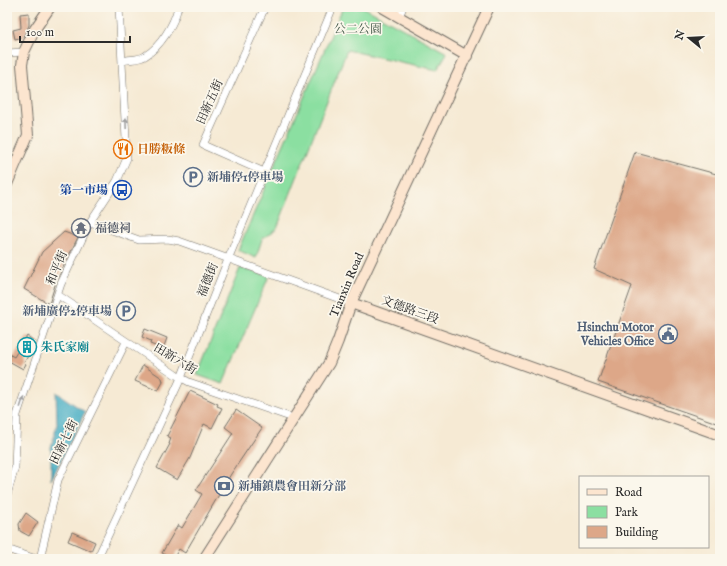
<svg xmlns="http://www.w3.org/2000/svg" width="727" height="566" font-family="'IM FELL English','Noto Serif TC',serif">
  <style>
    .green { fill: #8bdfa1; stroke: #5b8566 }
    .water { fill: #43acc3; stroke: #376c77 }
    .building { fill: #dda788 }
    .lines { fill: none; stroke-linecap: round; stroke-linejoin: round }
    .street-casing { stroke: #726e66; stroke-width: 8 }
    .secondary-casing { stroke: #726e66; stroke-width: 12 }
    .street { stroke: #fff; stroke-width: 7 }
    .secondary { stroke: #fce5cf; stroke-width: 10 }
    .oneway { fill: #a0a0a0 }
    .labels { text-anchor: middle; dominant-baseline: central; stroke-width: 3.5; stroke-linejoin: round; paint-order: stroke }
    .park-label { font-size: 12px; fill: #435848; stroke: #fbf7ec }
    .street-label { font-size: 12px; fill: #2b2b2b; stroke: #fbf7ec }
    .food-label { font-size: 12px; font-weight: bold; fill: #c56008; stroke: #fbf7ec; text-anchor: start }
    .service-label { font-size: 12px; font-weight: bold; fill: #4e5e75; stroke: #fbf7ec; text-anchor: start }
    .transit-label { font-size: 12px; font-weight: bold; fill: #164399; stroke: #fbf7ec; text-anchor: end }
    .worship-label { font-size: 12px; font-weight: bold; fill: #5b616d; stroke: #fbf7ec; text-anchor: start }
    .culture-label { font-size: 12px; font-weight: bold; fill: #0d838f; stroke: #fbf7ec; text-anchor: start }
  </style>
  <rect width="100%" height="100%" fill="#fbf7ec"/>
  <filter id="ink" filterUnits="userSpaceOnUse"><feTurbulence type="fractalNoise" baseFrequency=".025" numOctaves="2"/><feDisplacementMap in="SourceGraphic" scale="8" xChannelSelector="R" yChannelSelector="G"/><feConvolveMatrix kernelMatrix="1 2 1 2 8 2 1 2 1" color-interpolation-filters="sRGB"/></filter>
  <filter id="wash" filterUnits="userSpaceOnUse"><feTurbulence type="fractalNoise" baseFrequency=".012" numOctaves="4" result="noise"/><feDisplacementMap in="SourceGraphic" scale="16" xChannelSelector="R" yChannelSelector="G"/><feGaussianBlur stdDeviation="0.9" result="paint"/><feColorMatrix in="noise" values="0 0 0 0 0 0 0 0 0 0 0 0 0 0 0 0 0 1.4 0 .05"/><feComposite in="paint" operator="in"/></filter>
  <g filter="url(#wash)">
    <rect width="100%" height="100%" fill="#f6ead4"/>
    <path class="green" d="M343,7H363L447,53L437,70L347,50L277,228L262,239L256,258L238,250Z
      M240,268L269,276L223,384L197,375Z"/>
    <path class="water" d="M56,392L85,412L51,480V447L57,425Z"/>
    <g id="blocks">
      <path class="building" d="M29,13V25L24,37L15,39L13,30L21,28L20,14Z
        M635,152L720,175V424L598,382L632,286L594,269Z
        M64,232L78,237L56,282L49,304L24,289L42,252Z
        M145,329L167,338L163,349L150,344L151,341L142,337Z
        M27,336L36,342L24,363L26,364L23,369L7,360V353L14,357Z
        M143,365L162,378L163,382L158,391L135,381Z
        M190,391L218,404L217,406L222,408L212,428L204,424L190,458L177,480L157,468L170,444H169L171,438L167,436Z
        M236,410L262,428L231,474L185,553L179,549L173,559L162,553L178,525L182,528L202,494L196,490L233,433L225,427Z
        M26,513L38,522L29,536L20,531L19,524Z
        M72,532L95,542L91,551L68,541Z"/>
    </g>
  </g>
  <g filter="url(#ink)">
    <use href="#blocks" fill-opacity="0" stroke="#726e66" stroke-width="1"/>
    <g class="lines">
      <defs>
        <path id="street" d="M399,17L403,7
          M7,53L24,52
          M123,61C129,59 139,60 145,56C160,47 174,25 178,7
          M264,172L203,145L265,7
          M90,222L139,240L168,239L179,241L351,303
          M58,295L176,375L189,382L293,418
          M7,495L15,467L17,415L61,284L90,222L117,181L127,158L119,7
          M7,549L36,559
          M40,559L58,480L126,342
          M97,559L181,378L229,257L333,7"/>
        <path id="secondary" d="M382,7L467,56
          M7,184L28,135L22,65L24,52L35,29L50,7
          M351,303L720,435
          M204,559L329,363L338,341L351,303L489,7"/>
      </defs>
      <use href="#street" class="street-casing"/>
      <use href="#secondary" class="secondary-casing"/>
      <use href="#street" class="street"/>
      <use href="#secondary" class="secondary"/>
    </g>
    <defs><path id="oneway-solid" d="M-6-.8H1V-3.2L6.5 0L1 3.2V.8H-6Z"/></defs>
    <g class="oneway">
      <use href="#oneway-solid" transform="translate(126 123) rotate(-92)"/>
      <use href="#oneway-solid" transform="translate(22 402) rotate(-72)"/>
    </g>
  </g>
  <defs>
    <symbol id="restaurant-ring" viewBox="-11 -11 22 22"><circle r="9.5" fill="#fbf7ec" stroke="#e8710a" stroke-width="1.5"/><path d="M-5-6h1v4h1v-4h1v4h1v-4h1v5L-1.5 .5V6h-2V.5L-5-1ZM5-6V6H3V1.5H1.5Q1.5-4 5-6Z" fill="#e8710a"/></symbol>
    <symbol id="parking-ring" viewBox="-11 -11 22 22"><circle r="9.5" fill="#fbf7ec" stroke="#5c6f8a" stroke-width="1.5"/><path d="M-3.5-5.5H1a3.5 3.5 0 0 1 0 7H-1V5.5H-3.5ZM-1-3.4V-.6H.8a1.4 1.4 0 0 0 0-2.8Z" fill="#5c6f8a"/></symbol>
    <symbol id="bus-ring" viewBox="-11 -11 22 22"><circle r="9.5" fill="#fbf7ec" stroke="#1a4fb4" stroke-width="1.5"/><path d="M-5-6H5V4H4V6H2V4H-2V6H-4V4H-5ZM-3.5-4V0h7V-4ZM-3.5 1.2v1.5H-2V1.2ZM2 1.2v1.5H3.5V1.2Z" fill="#1a4fb4"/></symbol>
    <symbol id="temple-ring" viewBox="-11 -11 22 22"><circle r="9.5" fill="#fbf7ec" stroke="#6b7280" stroke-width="1.5"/><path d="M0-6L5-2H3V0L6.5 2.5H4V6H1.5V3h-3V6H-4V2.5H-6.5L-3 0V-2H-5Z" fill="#6b7280"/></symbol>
    <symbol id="civic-ring" viewBox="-11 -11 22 22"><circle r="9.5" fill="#fbf7ec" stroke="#5c6f8a" stroke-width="1.5"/><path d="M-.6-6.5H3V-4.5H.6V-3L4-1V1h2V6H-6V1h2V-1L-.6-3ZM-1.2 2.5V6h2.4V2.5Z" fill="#5c6f8a"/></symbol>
    <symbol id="building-ring" viewBox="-11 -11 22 22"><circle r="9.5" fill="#fbf7ec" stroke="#0f9aa8" stroke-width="1.5"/><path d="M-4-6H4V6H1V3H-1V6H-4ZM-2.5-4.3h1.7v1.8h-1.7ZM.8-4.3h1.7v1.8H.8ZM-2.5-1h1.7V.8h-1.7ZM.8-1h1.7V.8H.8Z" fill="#0f9aa8"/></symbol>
    <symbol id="bank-ring" viewBox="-11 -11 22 22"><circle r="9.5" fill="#fbf7ec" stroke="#5c6f8a" stroke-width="1.5"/><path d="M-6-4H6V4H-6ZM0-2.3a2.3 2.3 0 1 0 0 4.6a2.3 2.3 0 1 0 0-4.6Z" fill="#5c6f8a"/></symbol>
  </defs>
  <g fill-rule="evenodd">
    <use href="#restaurant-ring" x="112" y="138" width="22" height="22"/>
    <use href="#parking-ring" x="182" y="166" width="22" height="22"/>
    <use href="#bus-ring" x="111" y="179" width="22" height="22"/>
    <use href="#temple-ring" x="70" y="217" width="22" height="22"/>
    <use href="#parking-ring" x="115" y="300" width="22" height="22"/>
    <use href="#civic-ring" x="657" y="323" width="22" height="22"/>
    <use href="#building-ring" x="16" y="336" width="22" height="22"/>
    <use href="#bank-ring" x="213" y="475" width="22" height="22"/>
  </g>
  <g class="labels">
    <g class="park-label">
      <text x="358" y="29">公二公園</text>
    </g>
    <g class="street-label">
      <text transform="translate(210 102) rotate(-66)">田新五街</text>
      <text transform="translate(57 268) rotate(-67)">和平街</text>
      <text transform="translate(208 280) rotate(-68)">福德街</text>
      <text transform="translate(347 285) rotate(-67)">Tianxin Road</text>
      <text transform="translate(410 310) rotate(20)">文德路三段</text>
      <text transform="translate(175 359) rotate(31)">田新六街</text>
      <text transform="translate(64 442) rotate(-64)">田新七街</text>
    </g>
    <g class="food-label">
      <text x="137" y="149">日勝粄條</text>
    </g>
    <g class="service-label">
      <text x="207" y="177">新埔停1停車場</text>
      <text x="112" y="311" text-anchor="end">新埔廣停2停車場</text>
      <text x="654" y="327" text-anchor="end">Hsinchu Motor<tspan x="654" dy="14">Vehicles Office</tspan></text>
      <text x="238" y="486">新埔鎮農會田新分部</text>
    </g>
    <g class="transit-label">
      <text x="108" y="190">第一市場</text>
    </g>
    <g class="worship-label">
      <text x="95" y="228">福德祠</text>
    </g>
    <g class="culture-label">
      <text x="41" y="347">朱氏家廟</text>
    </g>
  </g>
  <rect width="727" height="566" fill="none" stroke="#fbf7ec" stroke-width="24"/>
  <rect x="579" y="476" width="130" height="72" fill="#fbf7ec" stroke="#a8a59f"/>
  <rect x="587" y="489" width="20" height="6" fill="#fce5cf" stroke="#a8a59f"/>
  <text x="615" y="496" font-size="12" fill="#2b2b2b">Road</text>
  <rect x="587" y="506" width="20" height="12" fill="#8bdfa1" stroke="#a8a59f"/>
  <text x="615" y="516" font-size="12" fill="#2b2b2b">Park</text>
  <rect x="587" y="526" width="20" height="12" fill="#dda788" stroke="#a8a59f"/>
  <text x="615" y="536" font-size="12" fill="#2b2b2b">Building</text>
  <g transform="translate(689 38) rotate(288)" stroke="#fbf7ec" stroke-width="3" paint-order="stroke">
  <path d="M0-3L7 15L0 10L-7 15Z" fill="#2b2b2b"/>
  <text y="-6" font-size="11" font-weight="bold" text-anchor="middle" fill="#2b2b2b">N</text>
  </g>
  <path d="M20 36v6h110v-6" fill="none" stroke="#2b2b2b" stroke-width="2"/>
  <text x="26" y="36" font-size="12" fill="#2b2b2b" stroke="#fbf7ec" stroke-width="3" paint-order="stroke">100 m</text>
</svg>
